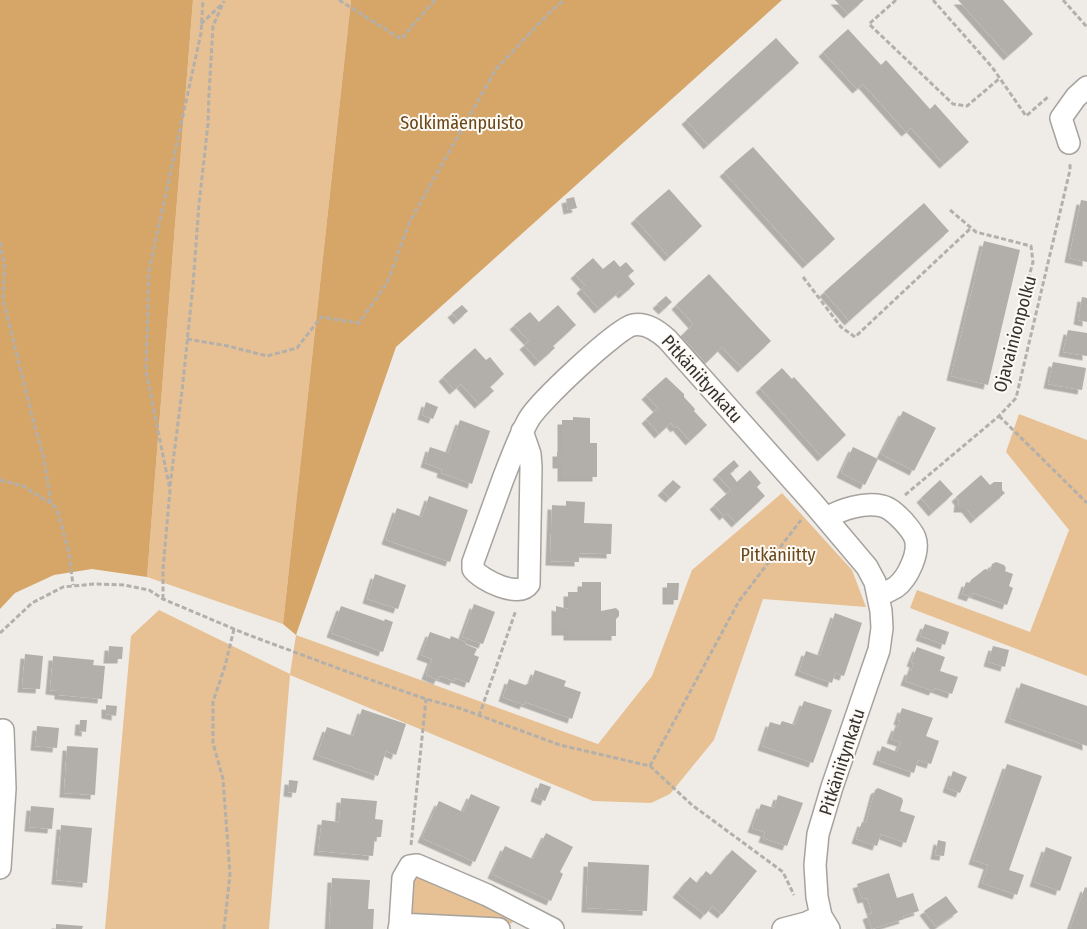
<svg xmlns="http://www.w3.org/2000/svg" width="1087" height="929" font-family="'Fira Sans Condensed',sans-serif">
  <style>
    .green { fill: #e7c193 }
    .forest { fill: #d6a568 }
    .building { fill: #b2afab; filter: url(#shadow) }
    .lines { fill: none; stroke-linecap: round; stroke-linejoin: round }
    .minor-casing { stroke: #a6a29e; stroke-width: 24 }
    .path { stroke: #b3b0ac; stroke-width: 3; stroke-dasharray: 5 2.5; stroke-linecap: butt }
    .minor { stroke: #fff; stroke-width: 21 }
    .labels { text-anchor: middle; dominant-baseline: central; stroke-width: 4; stroke-linejoin: round; paint-order: stroke }
    .park-label { font-size: 18px; fill: #684718; stroke: #fdf9f5 }
    .street-label { font-size: 18px; fill: #343231; stroke: #fdf9f5 }
  </style>
  <defs>
    <filter id="shadow"><feDropShadow dx="-4.5" dy="4.5" stdDeviation="0" flood-color="#0004"/></filter>
  </defs>
  <rect width="100%" height="100%" fill="#efece7"/>
  <path class="green" d="M193,0H351L283,624L147,577Z
    M1019,414L1087,440V676L910,608L917,590L1030,632L1069,530L1006,452Z
    M782,493L852,570L866,607L763,599L714,740L670,794L651,803L593,801L290,675L269,929H105L131,636L159,610L290,674L296,635L598,744L652,676L692,570Z
    M421,874L514,919L512,923L507,924L410,914L411,878Z"/>
  <path class="forest" d="M0,0H193L147,577L92,569L54,575L15,593L0,609Z
    M351,0H782L396,347L296,635L283,624Z"/>
  <path class="building" d="M835,0H864L848,14Z
    M958,0H1003L1033,34L1008,56Z
    M848,29L881,65L886,60L930,109L935,104L969,142L944,164L911,128L906,132L863,84L857,89L823,52Z
    M776,38L799,63L708,145L686,120Z
    M753,147L835,239L807,264L724,172Z
    M669,189L702,226L669,257L635,219Z
    M574,197L577,208L568,210L566,199Z
    M1081,200L1087,201V262L1069,258Z
    M924,203L949,231L849,321L824,292Z
    M984,241L1020,250L988,385L951,376Z
    M593,258L603,269L614,260L620,267L626,262L634,271L628,276L635,284L623,294L620,291L599,309L581,289L585,285L575,274Z
    M709,274L771,341L742,368L722,347L706,363L681,336L693,324L676,305Z
    M666,296L672,302L663,310L657,304Z
    M1082,297L1087,298V322L1078,320Z
    M462,305L468,311L458,320L452,313Z
    M558,305L576,325L553,346L555,348L539,362L524,345L529,341L514,325L530,312L539,322Z
    M1068,330L1087,333V356L1063,352Z
    M475,348L486,360L490,357L504,374L490,387L494,391L479,404L461,384L454,390L443,377Z
    M1053,362L1086,368L1082,390L1048,384Z
    M782,368L792,379L794,377L846,435L822,457L760,388Z
    M666,377L684,394V397L695,409L694,411L707,425L690,441L677,426L675,428L671,423L659,434L646,419L658,408L646,395Z
    M426,402L438,407L433,419L422,415Z
    M903,411L936,428L914,471L881,454Z
    M573,417L590,418V443H597V477H562V464H557V452H562V420H573Z
    M460,420L490,431L472,484L441,473L442,469L425,463L430,447L448,453Z
    M853,447L878,459L865,485L841,473Z
    M734,460L739,466L730,473L737,482L750,470L761,483L757,487L765,496L736,523L727,513L724,516L714,505L731,490L717,475Z
    M981,475L990,485L994,482H1002V490L1005,493L975,519L966,508H958L959,501L956,497Z
    M673,480L681,487L670,498L662,491Z
    M940,480L953,494L933,512L921,498Z
    M429,496L468,510L450,562L386,540L397,508L422,517Z
    M566,501L585,502L584,523L612,524L611,554L579,553V562L550,561L552,505L566,506Z
    M996,562L1004,565L1006,568L1005,571L1013,574L1009,586L1013,588L1007,605L973,593L971,597L962,594L966,582L970,583L971,580L985,569L990,571L992,564Z
    M375,574L406,585L398,609L367,599Z
    M582,582H601V611L616,608L619,611V616L616,619V636H568V631H556V606L568,609V592H582Z
    M667,583H679L678,600H667Z
    M474,604L495,612L483,644L462,637Z
    M341,606L384,621L385,619L393,622L383,652L331,633Z
    M835,613L862,623L844,676L835,673L832,683L799,671L806,651L820,656Z
    M925,624L949,632L945,645L920,636Z
    M430,632L450,639L451,636L466,642L465,644L477,649L474,655L479,657L469,683L455,678L454,681L440,676L438,680L426,675L432,659L421,655Z
    M109,646L123,647L122,659H108Z
    M993,646L1009,650L1005,667L988,662Z
    M917,647L945,657L940,671L958,677L952,694L935,688L933,691L905,681L909,670L911,671L914,663L911,662Z
    M25,654L43,656L40,689L22,688Z
    M53,656L94,660L93,665L105,666L102,699L59,695V691L50,690Z
    M535,670L566,681L564,686L581,692L572,719L525,702L524,705L503,697L509,679L525,685L531,682Z
    M1021,683L1087,706V746L1009,718Z
    M804,701L832,710L813,763L762,746L770,722L780,725L782,721L795,725Z
    M106,705L117,706L116,716L106,714Z
    M902,708L933,718L926,736L939,741L931,764L918,760L914,773L877,760L882,746L897,752L901,742L891,739L896,726L898,727L900,721L898,720Z
    M362,709L406,724L396,755L386,751L378,776L317,755L327,727L353,736Z
    M80,720H87L86,732L79,731Z
    M37,726L59,728L57,748L35,746Z
    M67,746L98,748L95,795L64,793Z
    M1007,764L1042,776L1009,870L1024,875L1017,895L982,883L988,865L973,860Z
    M953,771L967,777L960,793L947,788Z
    M289,780L298,781L296,793L288,792Z
    M540,783L551,787L545,801L535,797Z
    M878,788L902,798L903,801L900,811L915,816L906,843L881,834L877,846L856,839L862,822L866,823L875,790Z
    M471,794L500,807L475,862L422,838L439,801L463,812Z
    M778,795L803,803L787,846L763,838L765,832L752,828L761,804L774,808Z
    M341,798L377,801L375,819L383,820L381,837H375L373,856L318,851L322,820L339,822Z
    M31,806L54,808L52,829L29,827Z
    M61,825L92,828L87,883L56,880Z
    M546,833L573,847L560,872L563,874L551,901L492,874L505,846L533,859Z
    M938,840L946,842L944,856L935,855Z
    M1046,847L1072,857L1060,891L1034,882Z
    M732,850L757,871L722,914L712,906L705,915L677,893L690,877L697,883L706,871L711,875Z
    M588,862L649,865L647,911L586,908Z
    M889,873L897,898L913,893L919,911L903,916L904,919L872,929L867,915L872,913L867,898L862,899L857,884Z
    M332,878L370,880L368,909H374L373,929H329Z
    M1085,887L1087,888V929H1070Z
    M946,896L958,912L936,927L924,911Z
    M56,924L83,926L82,929H56Z"/>
  <g class="lines">
    <defs>
      <path id="minor" d="M1069,143L1061,118L1076,97L1087,87
        M522,431L530,454L531,467L529,584C519,599 481,580 473,569V562C483,534 493,507 503,479C511,459 518,438 529,419C538,403 617,328 633,325C646,322 658,331 667,339L813,503L867,567L875,582L881,611L882,628L879,650L832,787L818,834L815,865L817,897L821,916L829,929
        M826,518C842,509 864,502 882,506C891,508 898,516 904,522C908,527 913,532 915,538C920,552 908,578 896,587C891,590 884,593 879,596
        M0,868L5,788L3,730
        M400,924L403,878L410,866L417,865L487,895L553,929
        M399,929L400,924L499,929
        M783,929L806,923L821,916"/>
    </defs>
    <use href="#minor" class="minor-casing"/>
    <path class="path" d="M339,0L401,39L435,0
      M896,0L869,24L953,104L967,106L1000,78
      M933,0L992,67L1026,116L1049,96
      M1063,0L1087,27
      M201,24L222,4
      M950,210L976,232L1031,246L1033,262L1001,377
      M0,242L5,267L3,299L33,420L44,459L51,503L57,509L69,553L73,585
      M803,277L841,327L855,337L971,228
      M187,339L228,346L267,356L297,348L321,317L359,323L387,283L410,221L496,69L548,14L564,0
      M999,416L1087,503
      M0,480L23,486L50,503
      M170,486L182,391L193,285L199,204L208,124L209,93L213,26L224,1
      M905,495L999,416L1016,398L1070,170V164
      M163,599V569L170,490L146,371L149,271L201,33L203,0
      M0,633L32,603L63,587L93,584L124,585L149,590L163,599L246,634L348,672L426,699L459,708L560,745L650,766L692,805L783,872L794,895
      M479,716L516,610
      M650,766L739,601L801,520
      M411,845L426,699
      M224,929L230,874L223,779L213,743V702L225,666L234,629"/>
    <use href="#minor" class="minor"/>
  </g>
  <g class="labels">
    <g class="park-label">
      <text x="462" y="123">Solkimäenpuisto</text>
      <text x="778" y="555">Pitkäniitty</text>
    </g>
    <g class="street-label">
      <text transform="translate(1015 334) rotate(-75)">Ojavainionpolku</text>
      <text transform="translate(702 379) rotate(48)">Pitkäniitynkatu</text>
      <text transform="translate(842 762) rotate(-72)">Pitkäniitynkatu</text>
    </g>
  </g>
</svg>
